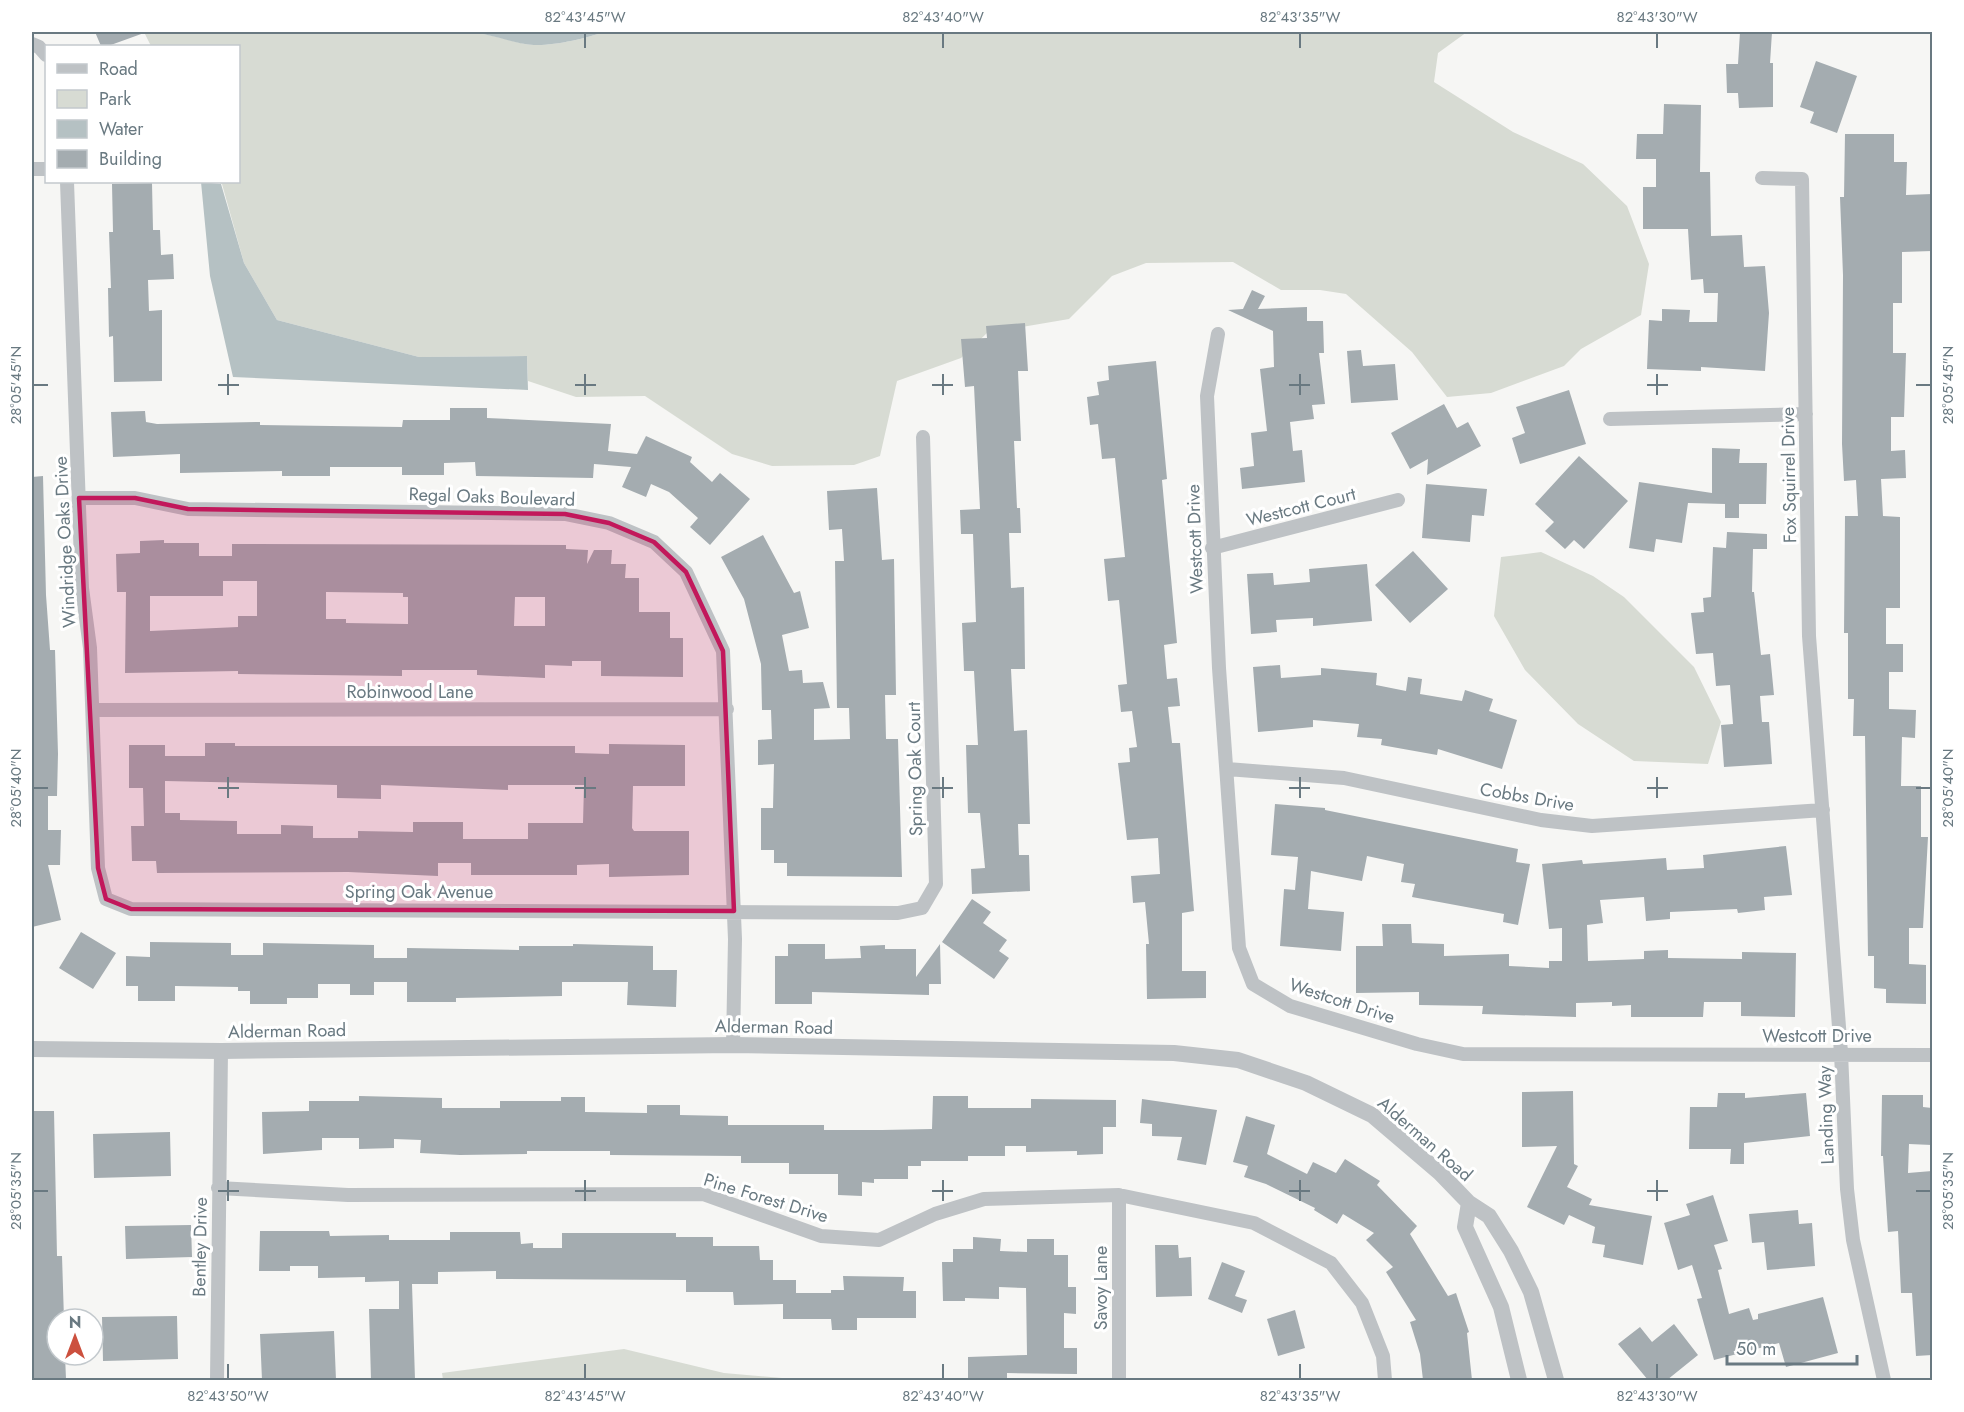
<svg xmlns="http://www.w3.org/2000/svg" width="1964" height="1412" font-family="Jost,sans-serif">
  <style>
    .green { fill: #d7dbd3 }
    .water { fill: #b5c1c3 }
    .building { fill: #a4acb0; fill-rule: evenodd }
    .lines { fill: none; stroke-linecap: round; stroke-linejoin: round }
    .minor { stroke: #bec2c5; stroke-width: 14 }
    .tertiary { stroke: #bec2c5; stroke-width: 16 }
    .marked { fill: #c2185b; fill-opacity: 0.2; stroke: #c2185b; stroke-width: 4.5; stroke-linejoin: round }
    .ticks { fill: none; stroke: #697981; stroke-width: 2 }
    .labels { text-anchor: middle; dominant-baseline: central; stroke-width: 6; stroke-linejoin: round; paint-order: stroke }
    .street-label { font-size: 18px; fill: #697981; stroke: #fff }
    .neatline { fill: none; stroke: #697981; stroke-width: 2 }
    .ticks-label { font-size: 15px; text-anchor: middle; fill: #697981 }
  </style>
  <rect width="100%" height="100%" fill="#f6f6f4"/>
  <path class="green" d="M144,32H465C488,33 503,39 525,44C546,48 584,39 604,32H1467L1438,53L1434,82L1513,132L1583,164L1627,206L1649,264L1641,315L1581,349L1564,366L1491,393L1447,397L1412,352L1346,294L1320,290H1281L1233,262L1146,263L1112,276L1069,319L987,333L961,358L897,381L880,456L854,465L772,466L732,454L645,396L576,397L528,381L527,356L419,357L277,320L244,263L222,184L218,182H238V46H151Z
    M1541,552L1593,576L1624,597L1694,667L1721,722L1708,764L1634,761L1578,724L1525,670L1494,616L1501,557Z
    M624,1349L724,1373L805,1380H443L442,1373Z"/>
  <path class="water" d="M465,32H604C584,39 546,48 525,44C503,40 488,33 465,32Z
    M201,182L221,184L244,263L277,320L419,357L527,356L528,390L233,377L210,276Z"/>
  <path class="building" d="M95,32H144V33L108,46H101Z
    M1740,32H1772L1770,63H1773V107L1739,108L1738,93H1727L1726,64H1738Z
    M1816,61L1857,76L1837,133L1810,123L1814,112L1800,107Z
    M1664,104L1701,105L1700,172H1710L1711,236L1742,235L1744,267L1765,266L1769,313L1765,371L1701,367V371L1647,369L1649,320L1662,321V309L1690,310L1689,322H1717L1718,293H1704L1703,279L1691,280L1688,229H1643V187H1656V159H1636L1637,134H1663Z
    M1845,134H1894V162H1907L1906,195L1932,194V251L1902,252V303H1893V353H1906L1904,417H1891V451L1905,450L1906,478L1881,479L1883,516L1900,517V608H1886V644H1903V672H1889V709L1916,710L1915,738L1902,737L1901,786H1921V837H1928L1923,928H1909V964L1926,965V1004L1886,1003V989L1874,988V956H1868L1865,736H1853L1854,699H1848V633H1844L1845,516H1858L1856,480L1844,481L1842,444L1843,275L1840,197H1844Z
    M152,183L153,230H160L161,255L173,254L174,279L148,280L149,311L162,310V381L114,382L113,336L109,337L108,288H111L109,232H113L112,184Z
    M1252,290L1265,296L1258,309L1307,307V321H1323L1324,353H1319L1325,404L1312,405L1314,419L1290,422L1293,451L1302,450L1305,482L1242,489L1240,468L1254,466L1251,433L1267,431L1260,369L1274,367L1273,331L1228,310L1243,309Z
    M1025,323L1028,371H1018L1021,441H1014L1017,508H1020L1021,533H1009L1011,588L1024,587L1025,669H1011L1014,731L1027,730L1030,824H1018L1019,855H1029L1030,891L972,894L971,869L985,868L980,813H968L966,745H978L974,671H964L962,623L976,622L973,534H961L960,510L980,509L974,386L965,387L961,339L987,338L986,326Z
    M1361,350L1363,366L1395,364L1398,400L1351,403L1347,351Z
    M1156,361L1167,479L1162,480L1177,643L1164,645L1167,679L1177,678L1180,706L1168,707L1172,743H1180L1194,911L1182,913V971H1206V998L1147,999L1146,944H1149L1145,902L1133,903L1131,876L1160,874L1158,838L1127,840L1118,763L1130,762L1129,748L1137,747L1132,711L1121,712L1118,685L1127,684L1119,600L1108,601L1104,559L1125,557L1115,458L1102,459L1098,424L1090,425L1087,397L1099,395L1097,382L1109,380L1108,366Z
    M1569,390L1586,444L1520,464L1512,438L1525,433L1516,407Z
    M1444,404L1457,428L1468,422L1481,446L1427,475L1428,459L1410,469L1391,433Z
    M450,408H487V418L611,424L608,451L637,454L646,436L692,457L690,462L712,482L720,473L750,499L710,545L690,527L698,518L669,492L651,484L646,497L622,487L631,467L594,464L593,478L476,476L475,462L444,463V475H402V467H330V476H282V471L180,473V454L113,457L111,412L145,411L146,422L157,424L260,422V425L402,427L403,420H450Z
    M1712,448L1740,449L1739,463H1767L1766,504H1739V518H1725V504L1688,503L1682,543L1656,539L1654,552L1629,548L1639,482L1712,493Z
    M1579,456L1628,501L1584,549L1574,540L1565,549L1545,531L1554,522L1535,504Z
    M43,476L46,595L50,650H55L58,754L57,796H48V830H61L60,865H48L61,920L32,927V477Z
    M1426,484L1487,489L1484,516L1472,515L1470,542L1422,538Z
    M877,488L882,560L894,559L896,695H885L886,739H898L902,877L787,876V863H774V850H761V808H773L774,764L758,765V740L772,739L771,710H762L761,664L744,599L721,557L763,535L794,593L800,591L809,628L782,635L789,671L802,670L803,683L823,682L830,708L814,709V740L850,739L849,708H837L835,561H844L842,529L829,530L827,491Z
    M1727,532L1767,534V549H1753L1752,592H1754L1761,655L1770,654L1774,695L1760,696L1762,722H1769L1772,764L1724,767L1721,725L1733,724L1730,685L1716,686L1713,653L1696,654L1691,613L1704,612L1703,598L1711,597L1713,547L1726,548Z
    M164,540V543H199V556H232V544L566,545V549L588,550L587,564L594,550H612L611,564H626L625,578H639V612H670V638H683V677L601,676V661H572V666L545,665V678L477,675V670H402V676L238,674V671L125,673L126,592H117L116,554L140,553V541ZM223,581H257V616H238V627L150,631V596H223ZM326,592L403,593V597H408V624L346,623V619H326ZM515,597H545V626H514Z
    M1413,551L1448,589L1410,623L1375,585Z
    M1367,564L1372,621L1313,626V618L1276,620L1277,632L1251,634L1247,574L1273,573L1274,585L1310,582L1309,569Z
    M1280,665L1281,678L1321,675V668L1377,673L1376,685L1406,691L1408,677L1422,679L1420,694L1462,701L1465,690L1493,699L1489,711L1517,720L1502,769L1438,749L1437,755L1381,745L1382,739L1357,737L1359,724L1313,720V727L1258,732L1253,667Z
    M205,743H235V746H575V753L609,754V744L685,745V786H633L632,828L634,831H689V875L609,877V864L577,865V875H471V863H438V876L348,872L157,873L156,861H132L131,826H144L143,788H129V745H165V756H205ZM165,781L337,785V798L381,799V785L508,790V785H584L583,823H528V839H463V822H413V832L358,831V838H313V826L281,825V834H237V821L180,820V813H165Z
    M1275,804L1325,808V810L1518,849L1516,862L1530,864L1518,925L1503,922L1504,914L1412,897L1415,884L1401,882L1404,864L1367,856L1362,881L1311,871L1308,909L1344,912L1341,951L1280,946L1284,889L1295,890L1298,857L1271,855Z
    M1786,846L1792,895L1764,897L1765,910L1738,913L1737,909L1670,912V919L1646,921L1644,897L1600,900L1603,923L1587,925L1588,961L1644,959V951L1668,950V958L1742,959V952L1796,953L1795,1017L1741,1016V1002H1704L1703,1017H1631V1005L1612,1006V1002L1576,1003V1017L1482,1014L1483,1006L1419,1005V992L1356,993V946H1383L1382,924H1411L1412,943L1444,944V956L1509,954V966L1549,968V961H1562V928L1549,929L1542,864L1582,860L1583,864L1666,858L1667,870L1704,868L1703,855Z
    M972,899L991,912L983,923L1007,940L999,951L1009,958L994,979L942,942Z
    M81,932L116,953L93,989L59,968Z
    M150,942L231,943V955H263V943L374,945V958H407V948L519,950V946H573V944L653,946V970H677L676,1007L627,1005L628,982H562V996L456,998V1002H407V982H374V995H350V984H318V998H287V1004H250V991H238V987L175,986V1001H138V986H126V956L150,957Z
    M788,944H825V959L861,958L860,946L885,945V949H916V977L940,944L941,984H929V995L812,992V1004H775V956H788Z
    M1573,1091L1574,1164L1578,1166L1567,1187L1592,1199L1589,1205L1652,1216L1643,1265L1603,1257L1605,1245L1592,1243L1595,1227L1569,1215L1564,1225L1527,1207L1557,1146L1522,1147V1092Z
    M1718,1093H1745V1098L1806,1093L1810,1136L1744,1143V1164H1730L1731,1149H1689L1690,1107H1717Z
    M1882,1095H1923V1107L1932,1108V1145L1909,1144L1908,1173L1932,1171V1355L1916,1356L1912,1293H1901L1898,1231L1888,1232L1883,1156H1881Z
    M359,1096L442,1098V1108H500V1101H561V1097H585V1112L647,1113V1105H680V1115L728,1116V1125H824V1130H882L932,1129L933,1096H968V1108H1031V1099L1116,1100V1127H1103V1154L1077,1155V1151L1026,1152V1146H1005V1156H968V1161H921V1166H908V1179H874V1183L862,1182V1196L838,1195V1174H789V1163H741V1156L610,1155V1151H527V1154L460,1155L420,1153L421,1140L394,1139V1148L359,1149V1138H322V1150L263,1154L262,1112L309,1111V1101H359Z
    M1142,1099L1217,1110L1206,1165L1177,1160L1182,1137L1152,1136V1124L1140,1123Z
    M32,1111H54L57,1256H62L64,1319H57V1355H65L66,1379L32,1380Z
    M1246,1116L1275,1125L1267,1154L1307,1174L1313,1162L1336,1173L1345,1159L1380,1181L1377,1185L1417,1226L1410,1234L1448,1296L1456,1293L1469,1332L1467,1333L1472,1380H1423L1420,1354L1410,1322L1416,1320L1386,1272L1393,1267L1366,1240L1374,1233L1343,1214L1337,1224L1314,1210L1315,1208L1266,1184L1244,1177L1248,1166L1233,1162Z
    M170,1132L171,1176L94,1178L93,1134Z
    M1713,1195L1728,1241L1714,1245L1722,1269L1718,1270L1729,1314L1749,1308L1753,1320L1758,1319V1314L1823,1297L1838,1353L1786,1367L1779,1343L1714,1360L1697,1299L1702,1298L1692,1265L1678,1270L1664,1223L1690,1215L1686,1204Z
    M1798,1210L1799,1224L1812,1223L1815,1266L1767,1270L1764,1242L1752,1243L1749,1214Z
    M191,1225L192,1257L126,1259L125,1226Z
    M260,1231H329L330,1236L389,1235V1240H450V1232H520L521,1244L533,1243V1248H562V1233H676V1237H713V1246H759L760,1260H773V1280H796V1293H831V1290H844L843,1276L904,1277L903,1291H916V1318H857V1330H832L831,1319H783V1304L734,1305L733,1292H686V1280L496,1279V1271L438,1272V1284H412L415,1380H371L369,1309H399V1281L365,1282V1277L318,1278V1266H290V1271H259Z
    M973,1237L1001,1239L1000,1251L1027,1252V1239H1054V1255H1068V1287H1076V1314L1064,1313V1348H1077V1374L1007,1373V1380H968V1357L1027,1355L1026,1288L999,1287V1299L965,1298V1301H943L942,1262H953V1249H973Z
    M1155,1245H1178L1179,1258L1191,1257L1192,1296L1156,1297Z
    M1222,1262L1245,1271L1235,1296L1247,1300L1242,1313L1208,1299Z
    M1295,1310L1305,1348L1278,1356L1267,1319Z
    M177,1316L178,1359L103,1361L102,1317Z
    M1674,1324L1698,1355L1667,1380H1648L1618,1344L1640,1327L1652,1342Z
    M334,1331L336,1380H262L260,1334Z"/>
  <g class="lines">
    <path class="minor" d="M32,44L39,47L46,55
      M32,169H46
      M1762,178L1802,179L1809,636L1841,1053L1847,1189L1853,1240L1884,1380
      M67,182L82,588L90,648L98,868L106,899L131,909L898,913L922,908L936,884L923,437
      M1218,334L1207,396L1219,668L1239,948L1253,984L1290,1006L1417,1044L1463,1054L1932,1055
      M1610,419L1806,414
      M79,498H135L188,509L565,514L609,523L654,542L686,572L723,651L735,939L733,1045
      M1212,548L1398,500
      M93,710L727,709
      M1227,769L1344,778L1541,820L1592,826L1823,810
      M218,1188L348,1195L703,1194L821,1236L879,1240L935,1214L984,1199L1119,1195L1254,1223L1331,1263L1362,1303L1383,1356L1385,1380
      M217,1380L221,1051
      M1119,1380V1195"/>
    <path class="tertiary" d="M32,1049L221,1051L733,1045L1174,1053L1238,1060L1306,1083L1372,1115L1440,1173L1469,1203L1489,1216L1511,1251L1531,1292L1556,1380
      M1469,1203L1465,1227L1501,1307L1519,1380"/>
  </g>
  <path class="marked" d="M79,498H135L188,509L565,514L609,523L654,542L686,572L723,651L734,911L131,909L106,899L98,868Z"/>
  <path class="ticks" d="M585,33V48M943,33V48M1300,33V48M1657,33V48M228,374V395M585,374V395M943,374V395M1300,374V395M1657,374V395M33,385H48M218,385H239M575,385H596M932,385H953M1289,385H1310M1647,385H1668M1916,385H1931M228,777V798M585,777V798M943,777V798M1300,777V798M1657,777V798M33,788H48M218,788H239M575,788H596M932,788H953M1289,788H1310M1647,788H1668M1916,788H1931M228,1180V1201M585,1180V1201M943,1180V1201M1300,1180V1201M1657,1180V1201M33,1191H48M218,1191H239M575,1191H596M932,1191H953M1289,1191H1310M1647,1191H1668M1916,1191H1931M228,1364V1379M585,1364V1379M943,1364V1379M1300,1364V1379M1657,1364V1379"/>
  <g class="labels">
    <g class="street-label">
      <text transform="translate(1789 475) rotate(-91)">Fox Squirrel Drive</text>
      <text transform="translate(492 497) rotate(2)">Regal Oaks Boulevard</text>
      <text transform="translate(1301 507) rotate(-14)">Westcott Court</text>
      <text transform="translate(1195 539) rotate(-92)">Westcott Drive</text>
      <text transform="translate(65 542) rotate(-93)">Windridge Oaks Drive</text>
      <text x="410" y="692">Robinwood Lane</text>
      <text transform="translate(915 769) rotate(-91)">Spring Oak Court</text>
      <text transform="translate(1527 797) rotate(10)">Cobbs Drive</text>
      <text x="419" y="892">Spring Oak Avenue</text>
      <text transform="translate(1342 1001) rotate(18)">Westcott Drive</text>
      <text transform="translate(774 1027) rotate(1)">Alderman Road</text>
      <text transform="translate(287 1031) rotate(-1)">Alderman Road</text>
      <text x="1817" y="1036">Westcott Drive</text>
      <text transform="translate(1826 1115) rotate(-92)">Landing Way</text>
      <text transform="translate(1425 1139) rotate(41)">Alderman Road</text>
      <text transform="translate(766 1198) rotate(17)">Pine Forest Drive</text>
      <text transform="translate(200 1247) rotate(-89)">Bentley Drive</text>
      <text transform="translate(1101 1288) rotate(-90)">Savoy Lane</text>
    </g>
  </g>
  <rect width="1964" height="1412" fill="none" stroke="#ffffff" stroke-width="66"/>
  <rect x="45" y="45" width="195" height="138" fill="#ffffff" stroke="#c3c9cd" stroke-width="1.5"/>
  <rect x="57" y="64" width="30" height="9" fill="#bec2c5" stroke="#c3c9cd" stroke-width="1.5"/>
  <text x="99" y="75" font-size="18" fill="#697981">Road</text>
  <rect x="57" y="90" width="30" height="18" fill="#d7dbd3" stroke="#c3c9cd" stroke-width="1.5"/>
  <text x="99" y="105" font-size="18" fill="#697981">Park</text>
  <rect x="57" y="120" width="30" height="18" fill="#b5c1c3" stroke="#c3c9cd" stroke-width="1.5"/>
  <text x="99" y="135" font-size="18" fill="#697981">Water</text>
  <rect x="57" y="150" width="30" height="18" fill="#a4acb0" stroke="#c3c9cd" stroke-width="1.5"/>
  <text x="99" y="165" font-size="18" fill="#697981">Building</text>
  <g transform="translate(75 1337)"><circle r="28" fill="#ffffff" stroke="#c3c9cd" stroke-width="1.5"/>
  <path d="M0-4.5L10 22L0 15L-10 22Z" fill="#cc503e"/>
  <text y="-9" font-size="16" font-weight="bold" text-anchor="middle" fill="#697981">N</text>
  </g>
  <path d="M1727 1355v9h130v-9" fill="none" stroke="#697981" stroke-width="3"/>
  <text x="1736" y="1355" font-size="18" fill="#697981" stroke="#ffffff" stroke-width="4.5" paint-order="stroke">50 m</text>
  <rect x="33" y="33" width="1898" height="1346" class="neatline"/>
  <g class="ticks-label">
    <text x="585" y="22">82°43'45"W</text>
    <text x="943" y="22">82°43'40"W</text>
    <text x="1300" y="22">82°43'35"W</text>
    <text x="1657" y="22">82°43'30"W</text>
    <text transform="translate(16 385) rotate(-90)" y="5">28°05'45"N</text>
    <text transform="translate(1948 385) rotate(-90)" y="5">28°05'45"N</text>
    <text transform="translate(16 788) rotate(-90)" y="5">28°05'40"N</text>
    <text transform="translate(1948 788) rotate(-90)" y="5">28°05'40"N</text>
    <text transform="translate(16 1191) rotate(-90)" y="5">28°05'35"N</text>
    <text transform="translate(1948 1191) rotate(-90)" y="5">28°05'35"N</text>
    <text x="228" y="1401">82°43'50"W</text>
    <text x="585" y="1401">82°43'45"W</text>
    <text x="943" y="1401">82°43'40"W</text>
    <text x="1300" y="1401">82°43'35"W</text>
    <text x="1657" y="1401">82°43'30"W</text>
  </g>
</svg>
